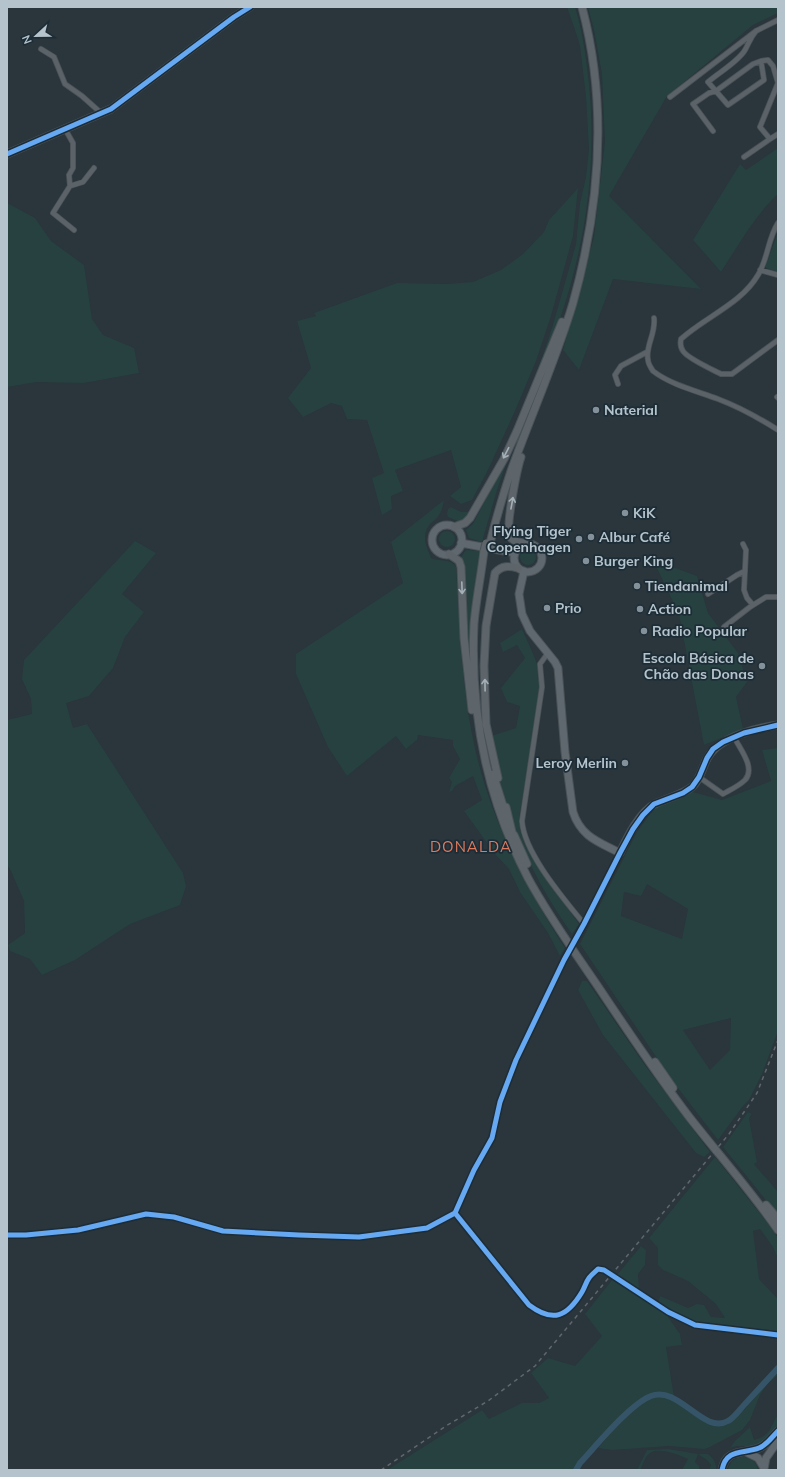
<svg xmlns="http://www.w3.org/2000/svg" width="785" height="1477" font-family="Mulish,sans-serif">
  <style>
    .green { fill: #264140; fill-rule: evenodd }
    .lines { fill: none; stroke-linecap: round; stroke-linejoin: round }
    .canal { stroke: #355467; stroke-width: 6 }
    .street-casing { stroke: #495156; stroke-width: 6 }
    .secondary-casing { stroke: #495156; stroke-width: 9 }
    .primary-casing { stroke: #485258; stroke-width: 9 }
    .street { stroke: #5b6369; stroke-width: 4.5 }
    .secondary { stroke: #5f686e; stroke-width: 7 }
    .primary { stroke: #5e656a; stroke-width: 7 }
    .rail { stroke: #5f676d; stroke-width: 1.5; stroke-dasharray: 4 4; stroke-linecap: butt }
    .street-bridge-casing { stroke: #495156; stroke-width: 6; stroke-linecap: butt }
    .primary-bridge-casing { stroke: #485258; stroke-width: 9; stroke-linecap: butt }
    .street-bridge { stroke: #5b6369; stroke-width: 4.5 }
    .primary-bridge { stroke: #5e656a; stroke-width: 7 }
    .cycleway-casing { stroke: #1d2d37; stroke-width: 8 }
    .cycleway { stroke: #66a8f1; stroke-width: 5 }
    .oneway { stroke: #a4b0b8 }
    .poi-dot { fill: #84919a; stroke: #1d2d37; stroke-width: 1.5 }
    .labels { text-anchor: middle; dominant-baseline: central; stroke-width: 3.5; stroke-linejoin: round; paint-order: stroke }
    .poi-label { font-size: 14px; font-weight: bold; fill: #b5c3cc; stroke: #1d2d37; text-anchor: start }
    .neighbourhood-label { font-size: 15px; letter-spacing: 1px; fill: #df7a5d; stroke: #1d2d37 }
  </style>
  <rect width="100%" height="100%" fill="#2a353c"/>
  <path class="green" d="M567,7H575C583,32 586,58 589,84C597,165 586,242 560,319C553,338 544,357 536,375L552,328L576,244L580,203L586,177L589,149L586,97L580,46L575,30Z
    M588,7H778V13L753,25L667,96L609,196L701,289L613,279L579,370L563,350L594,237L605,142L602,74L594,30Z
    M778,148V194C755,215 738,246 721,272L693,240L740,164L746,170Z
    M578,188L573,236L551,316L536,361L515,411L487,472L472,500L461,504L450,496L461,487L451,450L395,470L403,491L391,496L392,509L382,515L372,478L384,473L367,420L347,419L342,406L331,403L303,417L288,398L311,368L297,321L316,316L314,313L397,283L447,284L473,282L501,270L523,254L544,232L549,220Z
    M7,203L35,218L51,241L84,265L92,319L103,335L134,348L139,373L84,383L36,382L7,387Z
    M778,232V272L766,268V265Z
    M511,450L497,490L482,542L469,538L466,530L473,524Z
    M444,500C443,505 442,511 439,515C437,519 433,521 430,524C421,535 426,547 432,559C440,561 452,559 456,567C460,624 461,683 473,739C488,814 524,884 565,948L560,956L548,933L520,892L509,869L495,854L464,811L482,800L473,776L455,786L452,791L449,792L452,782L449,778L460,759L453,746V740L418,735L417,740L406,749L396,736L347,776L328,747L296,674V654L403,583L391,542Z
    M451,507L461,512H470L464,521L460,522L448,517L447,514L448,509Z
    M439 539a8 8 0 1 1 16 0a8 8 0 1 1-16 0Z
    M135,541L156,553L122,594L144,612L125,637L113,668L89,696L66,703L73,728L87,724L183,873L186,886L180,905L130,924L75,960L42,975L30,959L10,951L8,945L25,933L24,901L10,869L7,865V720L32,714L31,699L22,679L24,660Z
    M520 557a8 8 0 1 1 16 0a8 8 0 1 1-16 0Z
    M466,550L481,551C474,585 470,620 469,655L464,570L463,562L461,557Z
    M659,562L697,576L708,613L738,653L747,682L736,697L743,729L704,745L679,614L655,564Z
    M522,629C532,652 541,666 541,691L519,818L520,830L525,844L554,890L579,924L572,934C550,903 531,869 516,833C503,802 497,768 491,736L516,728L520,706L507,702L501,688L525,658L517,645L503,652L500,643Z
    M778,748V1035L777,1034L762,1074L749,1100L743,1106L718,1140L671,1079L580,944L637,832L650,814L658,806L693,792L722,800L771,781L762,750ZM647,884L688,909L682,939L621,916L624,892L641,896ZM731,1018L730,1050L710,1070L683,1030Z
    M582,981H587L644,1064L710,1152L704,1157L696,1153L603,1035L578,990Z
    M748,1112L752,1114L749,1118L757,1162L754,1164L778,1192V1215L723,1147Z
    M715,1157L770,1226L778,1238V1259L773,1247L760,1229L753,1231L759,1279L778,1299V1332L696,1323L658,1304L660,1296L688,1308L697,1304L704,1305L711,1317L725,1318L716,1304L699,1290L688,1281L663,1270L658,1265V1248L649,1238Z
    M641,1246L646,1250L645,1265L638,1274L639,1291L617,1275Z
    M612,1280L666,1314L680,1334L682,1345L666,1347L674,1397L667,1394L656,1393L648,1394L637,1401L590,1449L573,1470H387L482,1410L489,1419L522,1403H539L549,1398L531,1373L548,1358L575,1366L602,1336L585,1314Z
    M778,1371V1375L767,1384L760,1395L750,1420L742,1430L708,1448L704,1449L669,1446L612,1450L598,1448C611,1434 631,1407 648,1399C678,1384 697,1435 728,1424C738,1420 768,1381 778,1371Z
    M778,1414V1425C772,1432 766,1442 756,1445C749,1448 740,1444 730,1448L735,1441L750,1427L754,1440C771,1435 769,1429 778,1414Z
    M669,1449L698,1454H708C713,1458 717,1463 716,1470H709L711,1465L707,1460L698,1454L695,1462L699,1466V1470H682L688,1459C679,1455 659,1447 650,1453C645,1456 643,1465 640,1470H637L647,1450Z
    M739,1457C749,1456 756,1460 758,1470H727L732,1461Z"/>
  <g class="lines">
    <path class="canal" d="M576,1470L580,1463C596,1446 630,1404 651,1396C679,1385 703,1435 728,1421C734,1418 740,1409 745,1404C756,1392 767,1380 778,1368"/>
    <defs>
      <path id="street" d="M41,49L54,57L65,84L82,96L101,113
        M670,97L756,31L778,20
        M65,129L73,143V168L69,175L70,186L53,213L74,230
        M713,131L693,104L709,93L716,91L753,64L761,61L764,80L728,105L708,82C718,73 738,62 745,50C749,43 750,38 756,31
        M770,139L778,134
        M744,157L770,139L760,127L778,83L773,66L768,60L761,61
        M70,186L83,182L94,168
        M778,223C768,238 768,259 758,275C741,304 705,317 681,339C680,344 680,347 683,351C687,358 713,370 721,374H732L778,340
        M760,270L778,275
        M654,318C656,334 645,346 648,360C648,363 651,368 653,371C671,385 697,391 718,399C739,407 759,418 778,430
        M618,384L615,375L621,366L647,352
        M777,397L778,398
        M743,544L746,550L744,590L747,598L753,605
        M708,594L737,575L745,571
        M727,630L724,627L750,607L766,597H778
        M548,653L540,664L542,687L522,821C524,853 564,899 584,924
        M699,777L723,794C730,790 739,786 745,780C756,768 740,749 734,737
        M580,933L620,853
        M455,1213L529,1305C553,1323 567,1317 582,1292C585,1287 586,1282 589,1278C591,1275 595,1272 598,1269L604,1270L668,1312L695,1325L778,1335
        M7,1235H26L78,1230L146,1214L174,1217L223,1231L299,1235L359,1237L427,1228L455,1213L474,1170L492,1138L500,1102L516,1060L564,960"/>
      <path id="secondary" d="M7,154L111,109L234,17L250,7
        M432 540a15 15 0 1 1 30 0a15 15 0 1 1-30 0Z
        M461,543L515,553
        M514 558a14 14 0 1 1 28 0a14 14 0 1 1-28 0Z
        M524,571L519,594L522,614L530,631L555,662L558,668L565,752L573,812C581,837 599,842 620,853C627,838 640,811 655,804C667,798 682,795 692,787C701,779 702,767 708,757C720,737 756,728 778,725
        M746,1452L758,1458L764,1468
        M764,1469L766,1458L778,1441
        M722,1470C726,1448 744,1454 759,1448C767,1445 772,1437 778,1431"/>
      <path id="primary" d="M521,457C517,469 505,528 510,537C514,542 521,543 527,543
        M454,527L465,523L470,518L504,459L517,431L562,322
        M490,543C496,519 503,495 511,471C531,415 556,360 573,303C600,206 608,105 582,7
        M484,551C481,576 476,600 474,624C470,712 487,799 528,878C548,915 573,950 597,985C627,1030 657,1075 690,1118C719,1155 751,1191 778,1230
        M449,554L459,561L461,567L464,638L472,710
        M493,774L505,812
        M498,778L486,724L484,666L486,626L495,573C502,565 509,566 518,568
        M506,807L512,832
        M514,835L527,864
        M655,1062L673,1088
        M766,1205L778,1219"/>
    </defs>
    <use href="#street" class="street-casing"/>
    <use href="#secondary" class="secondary-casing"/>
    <use href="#primary" class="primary-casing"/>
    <use href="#street" class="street"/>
    <use href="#secondary" class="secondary"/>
    <use href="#primary" class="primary"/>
    <path class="rail" d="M381,1470L446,1426L488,1401L535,1366L729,1134L757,1093L778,1040"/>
    <defs>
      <path id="street-bridge" d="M564,960L580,933"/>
      <path id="primary-bridge" d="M484,551L486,543"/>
    </defs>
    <use href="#street-bridge" class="street-bridge-casing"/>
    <use href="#primary-bridge" class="primary-bridge-casing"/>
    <use href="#street-bridge" class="street-bridge"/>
    <use href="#primary-bridge" class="primary-bridge"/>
    <defs>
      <path id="cycleway" d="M7,154L111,109L234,17L250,7
        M455,1213L529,1305C553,1323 567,1317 582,1292C585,1287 586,1282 589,1278C591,1275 595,1272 598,1269L604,1270L668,1312L695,1325L778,1335
        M7,1235H26L78,1230L146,1214L174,1217L223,1231L299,1235L359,1237L427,1228L455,1213L474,1170L492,1138L500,1102L516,1060L564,960L584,924L620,853L633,829L643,815L654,804L683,793L692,787L699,777L707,758L713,749L723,742L744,733L778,725
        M722,1470C726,1448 744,1454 759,1448C767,1445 772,1437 778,1431"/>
    </defs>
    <use href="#cycleway" class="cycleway-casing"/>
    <use href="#cycleway" class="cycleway"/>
  </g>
  <defs><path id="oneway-shaft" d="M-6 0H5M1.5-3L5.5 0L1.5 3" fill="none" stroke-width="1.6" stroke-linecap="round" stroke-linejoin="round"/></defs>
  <g class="oneway">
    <use href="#oneway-shaft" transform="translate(506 453) rotate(117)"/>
    <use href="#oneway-shaft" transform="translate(512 503) rotate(-80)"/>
    <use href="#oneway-shaft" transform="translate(462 588) rotate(88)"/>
    <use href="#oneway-shaft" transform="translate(485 685) rotate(-91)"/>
  </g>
  <g class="poi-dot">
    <circle cx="596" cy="410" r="4"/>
    <circle cx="625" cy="513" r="4"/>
    <circle cx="591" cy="537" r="4"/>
    <circle cx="579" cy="539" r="4"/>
    <circle cx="586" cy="561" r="4"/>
    <circle cx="637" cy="586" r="4"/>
    <circle cx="547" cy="608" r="4"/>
    <circle cx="640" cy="609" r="4"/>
    <circle cx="644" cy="631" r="4"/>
    <circle cx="762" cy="666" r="4"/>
    <circle cx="625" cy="763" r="4"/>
  </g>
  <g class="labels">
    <g class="poi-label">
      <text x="604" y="410">Naterial</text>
      <text x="633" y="513">KiK</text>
      <text x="571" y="531" text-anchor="end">Flying Tiger<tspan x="571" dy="16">Copenhagen</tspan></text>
      <text x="599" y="537">Albur Café</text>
      <text x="594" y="561">Burger King</text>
      <text x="645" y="586">Tiendanimal</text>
      <text x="555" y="608">Prio</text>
      <text x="648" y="609">Action</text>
      <text x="652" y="631">Radio Popular</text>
      <text x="754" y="658" text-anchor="end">Escola Básica de<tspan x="754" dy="16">Chão das Donas</tspan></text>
      <text x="617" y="763" text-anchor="end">Leroy Merlin</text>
    </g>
    <g class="neighbourhood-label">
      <text x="471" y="846">DONALDA</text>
    </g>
  </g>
  <rect width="785" height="1477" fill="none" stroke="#b5c3cc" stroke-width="16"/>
  <g transform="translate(36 36) rotate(248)" stroke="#1d2d37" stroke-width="3" paint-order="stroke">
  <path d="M0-3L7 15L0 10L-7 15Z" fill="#b5c3cc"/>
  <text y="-6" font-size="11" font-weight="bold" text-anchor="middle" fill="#b5c3cc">N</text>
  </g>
</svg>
